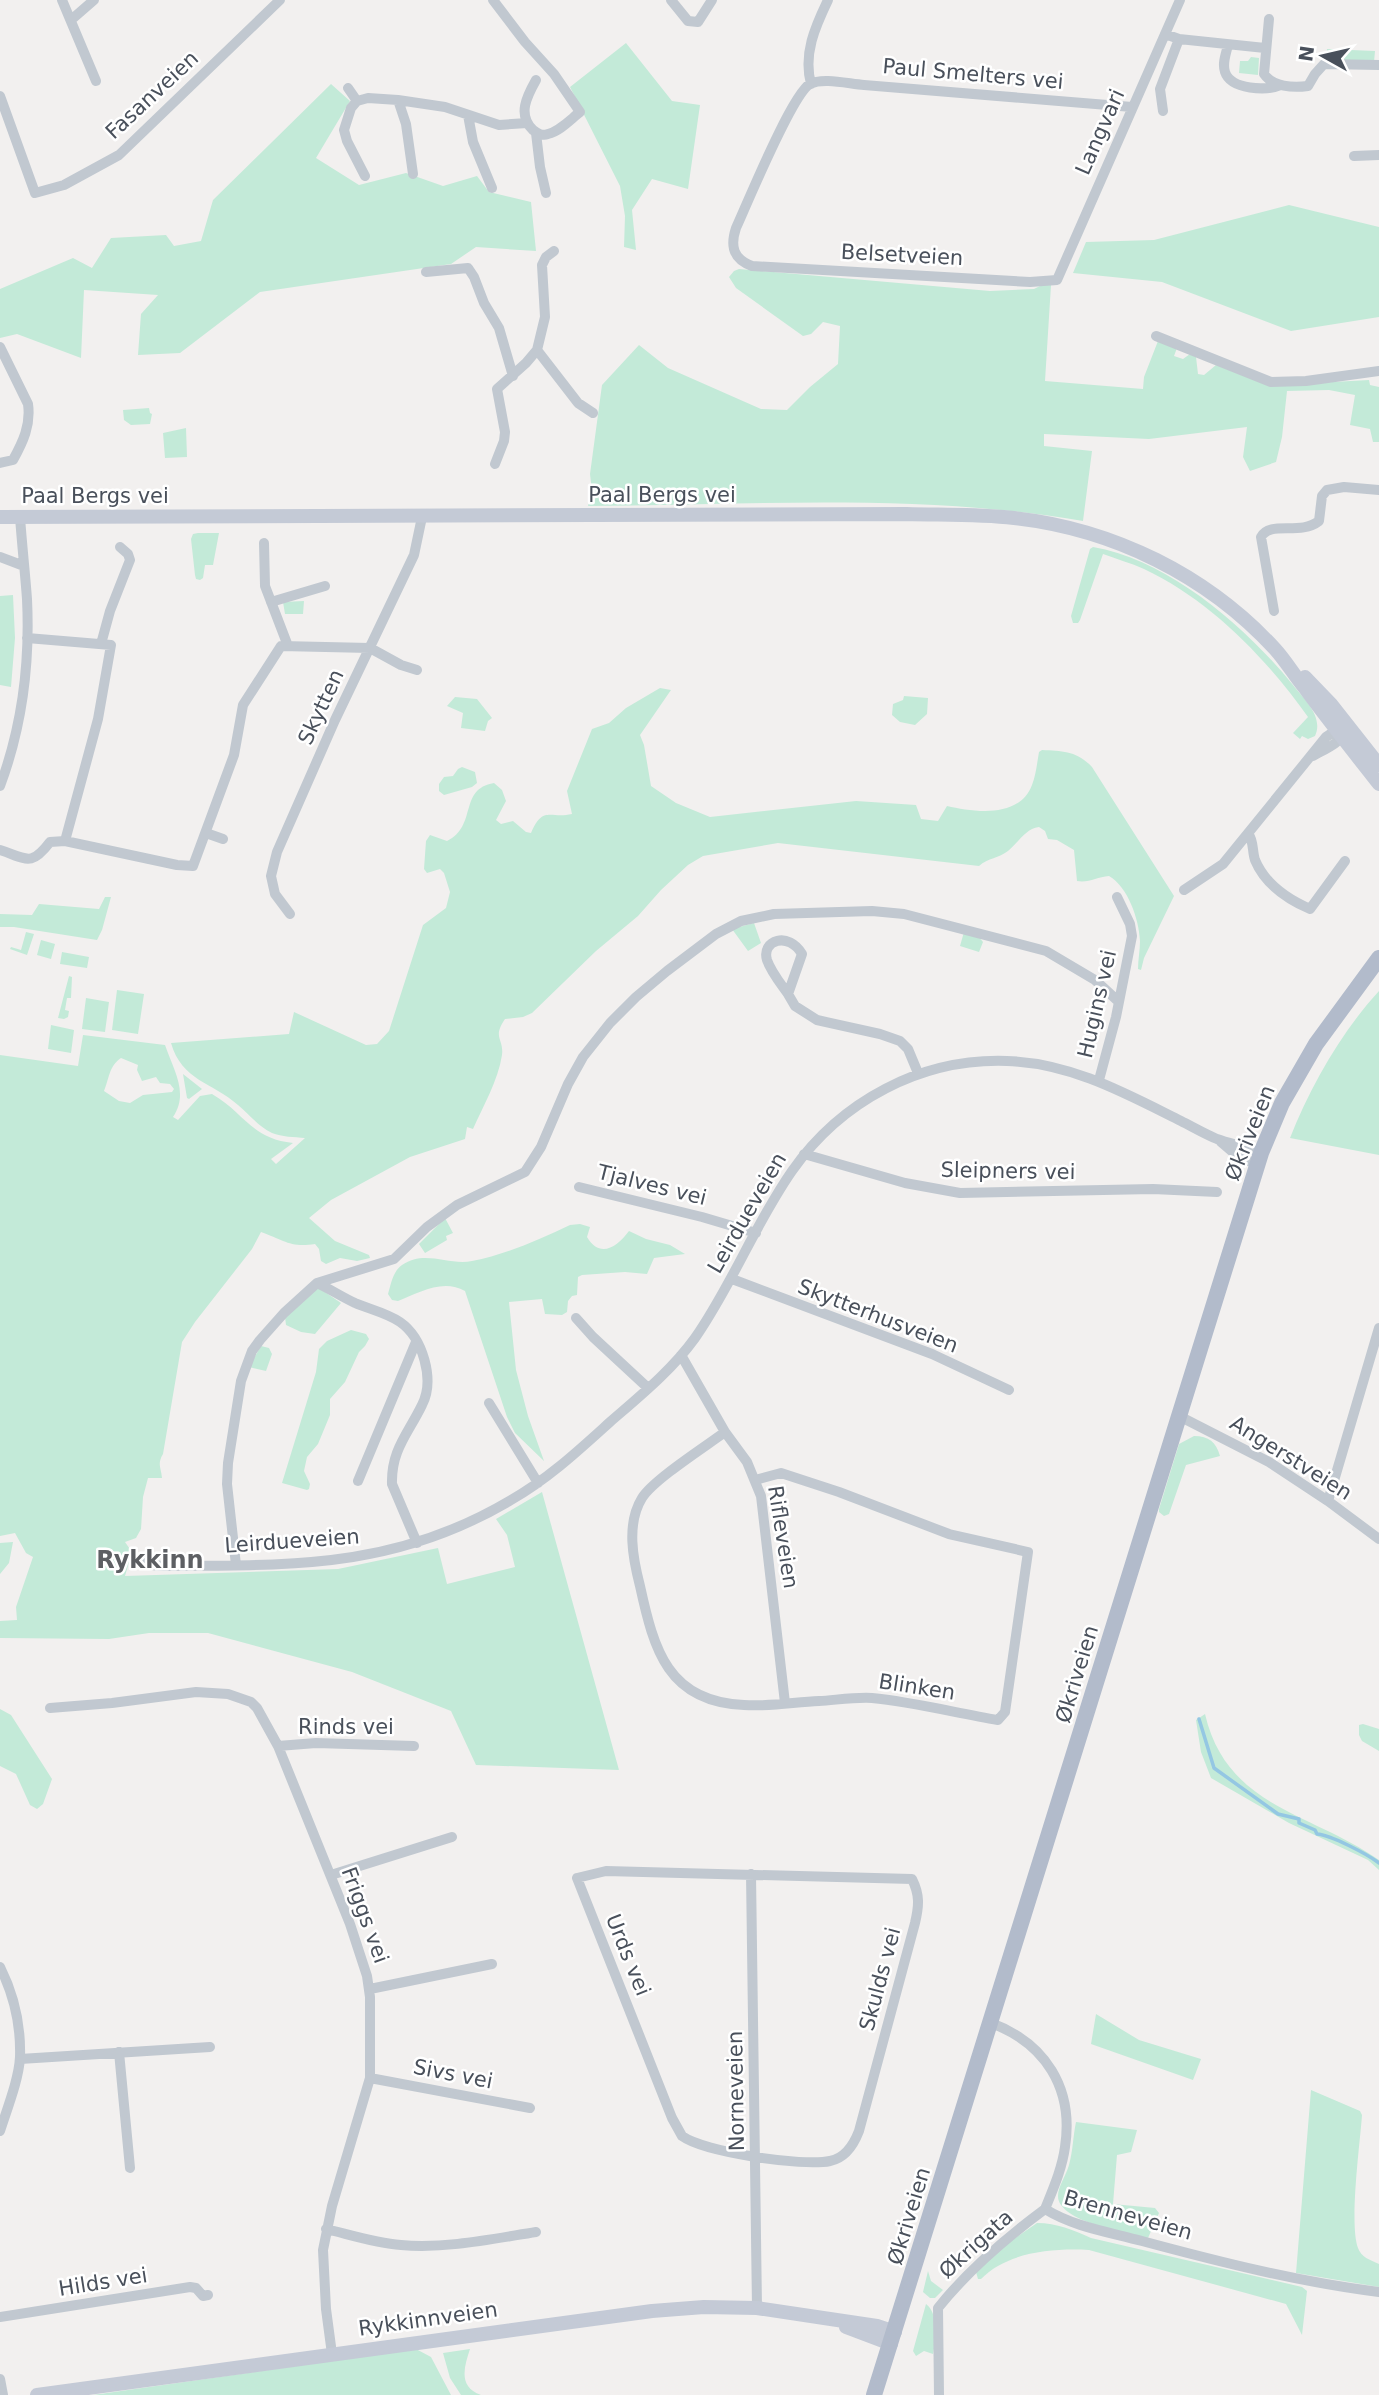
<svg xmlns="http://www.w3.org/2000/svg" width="1379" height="2395" font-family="'DejaVu Sans',sans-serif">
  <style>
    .green { fill: #c3ead8; fill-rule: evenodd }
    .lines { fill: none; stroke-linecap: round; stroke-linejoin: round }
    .stream { stroke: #94c7e3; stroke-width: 3.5 }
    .street { stroke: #c1c8d0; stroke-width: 10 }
    .secondary { stroke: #c4cad6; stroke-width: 14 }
    .primary { stroke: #b2bbcb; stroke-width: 16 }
    .labels { text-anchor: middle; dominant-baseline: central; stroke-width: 5; stroke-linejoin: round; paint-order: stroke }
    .street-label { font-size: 21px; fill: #49505b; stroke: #fff }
    .quarter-label { font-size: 24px; font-weight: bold; fill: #5d5f63; stroke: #fff }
  </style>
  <rect width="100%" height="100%" fill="#f2f0ef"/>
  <path class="green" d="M626,43L672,101L700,105L688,189L652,179L632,210L636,250L624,247L625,216L620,186L570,87Z
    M1327,49L1375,51L1374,62L1326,60Z
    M1251,57L1259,58L1258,75L1239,73L1240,61H1248Z
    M331,84L350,101L316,158L359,185L406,173L443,186L477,176L489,192L531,202L536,251L476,247L451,264L260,292L180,353L138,355L141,314L158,295L84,290L81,358L17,334L0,338V289L73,258L92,268L111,238L166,235L174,246L201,241L213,200Z
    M1289,205L1379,227V317L1291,331L1162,282L1073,273L1086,242L1154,240Z
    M739,269L990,291L1034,289L1042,285H1051L1045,381L1143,389L1144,377L1158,341L1177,348L1174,356L1183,359L1190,354L1196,357L1198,374L1204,375L1216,365L1278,385L1369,380L1370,385L1379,387V442H1373L1370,429L1350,425L1355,395L1329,390L1287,391L1282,437L1276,462L1250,471L1243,457L1247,427L1149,439L1044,434V446L1092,451L1083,521C922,493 752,505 588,506L592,491L590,474L602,385L639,345L668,368L761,409L787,410L810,387L838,364L840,326L823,322L811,334L803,336L736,288L729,277L734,271Z
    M149,408L150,413L152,414L150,424L131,425L124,420L123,410Z
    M186,428L187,457L165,458L163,433Z
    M198,533H219L213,565H205L203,578L200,580L196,579L195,575L191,539L193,534Z
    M1093,547C1169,560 1246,627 1293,685C1304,699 1324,717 1315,736L1308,739L1302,736L1300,739L1293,733L1308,717C1266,658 1210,600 1144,569C1131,563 1116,559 1103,554L1080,620L1078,623H1073L1071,616L1090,549Z
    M13,595L15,638L11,687L0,685V596Z
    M304,601L303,614H285L283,602Z
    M660,688L671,690L640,735L644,745L651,786L676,803L710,817L856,801L916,805L921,819L938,821L947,806C974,812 1019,819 1032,785C1036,775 1037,763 1039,752L1042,750C1063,751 1077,751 1092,767L1174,896L1144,958L1141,970L1138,969C1138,960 1140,950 1140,941C1139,919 1128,887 1109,876C1097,877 1089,883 1077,881L1074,850L1057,840L1048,839L1045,831L1039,827C1025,829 1019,842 1008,851C999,858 988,858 979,866L778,843L703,856L688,865L661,890L638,916L596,951L532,1013L523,1017L505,1019C492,1038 504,1038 502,1055C498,1081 483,1106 473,1129L467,1127L465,1139L410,1157L331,1200L309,1218L335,1241L369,1255L370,1258L357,1261L340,1258L326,1264L321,1261L319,1249L315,1244C290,1248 284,1240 261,1232L252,1249L195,1322L182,1342L163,1454C157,1464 161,1467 162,1478H148L143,1497L141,1529L136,1538L125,1542L132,1552L125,1576L338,1569L438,1548L447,1584L515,1567L507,1535L496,1519L542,1492L619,1770L476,1765L451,1711L352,1672L208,1633H149L109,1639L0,1638V1621L17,1620L16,1607L33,1557L26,1553L15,1533L0,1536V1055L78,1066L83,1035L165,1045C174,1071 189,1093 173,1117L178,1120L200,1096L212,1094C245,1113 251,1139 293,1143L271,1159L276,1164L305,1138C294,1137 282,1137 272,1133C258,1126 250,1115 238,1105C212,1082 182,1081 171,1043L289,1034L294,1012L366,1045L377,1044L389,1031L423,925L446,908L450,892L444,873L440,869L427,873L424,869L426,841L430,835L447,841C478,826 458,789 494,783L502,790L506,801L496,820L501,824L513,821L526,832L531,833C543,805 550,819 572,814L567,791L592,729L609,723L626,708ZM121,1058L138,1065L137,1070L142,1081L156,1077L160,1083L170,1084L174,1089L172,1092L143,1095L130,1103L119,1101L104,1091C109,1079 109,1066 121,1058Z
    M904,696L928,698L927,714L915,725L900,722L892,715L893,704L903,700Z
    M455,697L477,699L492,718L488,721L485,731L461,728L463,713L447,706Z
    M462,767L475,772L477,783L472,787L444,795L439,791V784L444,777L453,776L458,769Z
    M105,897H111L102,930L97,940L14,927H0V914L32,915L39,904L99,909Z
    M754,923L761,943L748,951L732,929Z
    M26,932L34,934L27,955L10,949L11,947L21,950Z
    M964,932L978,936L983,942L979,952L960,946Z
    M41,940L55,944L51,959L37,955Z
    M62,952L89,957L87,968L60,964Z
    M69,976L72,977L71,998H67L65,1010L69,1011L68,1017L64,1019L58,1018Z
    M117,990L144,994L138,1034L112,1030Z
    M1379,991V1155L1290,1138C1310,1087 1342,1031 1379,991Z
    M86,998L109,1002L105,1032L82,1029Z
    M51,1025L74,1030L71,1053L48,1049Z
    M183,1074L202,1089L189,1099L187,1098Z
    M445,1218L453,1233L446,1236L447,1240L425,1253L419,1244Z
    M580,1224L590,1227L587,1237C600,1259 617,1247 629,1231L646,1239L670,1245L685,1254L654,1258L647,1274L625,1272L582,1275L578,1277L577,1295L572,1296L568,1301L567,1312L562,1315L545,1314L542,1299L509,1302L516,1370L528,1416L544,1461L515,1433L507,1417L465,1291C443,1278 418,1293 398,1301L392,1300L388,1294C391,1284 393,1271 402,1265C425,1249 449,1266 472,1261C507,1254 538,1240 570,1225Z
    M319,1288L341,1303L315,1334L301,1332L286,1325L285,1317L311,1293Z
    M351,1330L366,1334L369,1339L365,1346L359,1352L345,1382L330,1399V1415L318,1444L307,1457L304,1471L310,1484L309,1489L307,1490L282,1483L316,1372L319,1349L327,1341Z
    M261,1346L269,1348L272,1354L266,1371L249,1367Z
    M1194,1436C1209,1436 1216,1442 1220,1456L1186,1465L1169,1514L1164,1516L1159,1512V1509L1179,1444Z
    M13,1542L9,1563L0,1574V1543Z
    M0,1709L11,1715L52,1779L43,1804L37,1809L30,1805L16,1774L0,1766Z
    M1205,1714C1227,1808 1311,1812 1379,1860V1870L1368,1860L1289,1823L1211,1778L1201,1752L1196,1720Z
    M1363,1724L1379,1729V1751L1362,1741L1359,1735V1725Z
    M1096,2014L1139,2040L1201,2059L1193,2080L1091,2044Z
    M1311,2090L1360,2111L1362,2115C1360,2144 1349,2224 1358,2248C1361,2257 1370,2260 1379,2264V2287L1296,2273Z
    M1076,2122L1137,2130L1131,2152L1117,2155L1113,2204L1155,2208L1159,2213L1148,2238C1128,2233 1058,2222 1058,2196C1058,2186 1066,2176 1069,2165C1073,2151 1073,2136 1076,2122Z
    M1037,2223C1057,2223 1073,2230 1091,2238L1302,2287L1307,2291L1302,2335L1286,2304L1089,2250C1053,2248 1007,2252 981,2279H978L976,2272L1005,2245Z
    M928,2271L931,2281L943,2290L935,2298H930L923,2292Z
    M926,2304C939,2314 936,2339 933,2354L924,2351L916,2356L913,2351Z
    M416,2349L431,2357L451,2395H93Z
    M470,2349C464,2367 458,2387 481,2395H461L450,2378L443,2353Z"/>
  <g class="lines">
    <path class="stream" d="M1199,1719L1214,1768L1278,1814L1299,1819V1823L1315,1830L1317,1834C1331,1835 1367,1854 1379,1863"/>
    <path class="street" d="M62,0L96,81
      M493,0L525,42L554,74L580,112C571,119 560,131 548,134C542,136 538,134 533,130C517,115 527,96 536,80
      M671,0L688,21L698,22L712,0
      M1269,19L1264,74C1273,87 1293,88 1308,86L1315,74L1324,64L1379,65
      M71,20L94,0
      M1165,34L1179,39L1265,48
      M1228,45C1226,54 1222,63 1225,72C1231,90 1267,91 1281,85
      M811,84C803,54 815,27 828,0
      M348,88L357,101
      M0,96L35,193L64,185L119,155L280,0
      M398,100L406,124L413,174
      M1132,107L864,85C849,84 823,77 810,84C792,94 747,204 736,228C730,246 733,259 752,266L1030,282L1057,280L1180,0
      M1163,111L1160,89L1179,39
      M468,115L473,142L492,188
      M536,133L540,167L546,193
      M1354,156L1379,155
      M365,176L347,141L344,130L351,108L357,101L368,98L398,100L445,107L499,125L527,123
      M426,272L468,268L474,277L484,303L499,328L513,376
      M1156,336L1271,382L1306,381L1379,371
      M0,347L28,404C31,425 23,442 13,460L0,463
      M537,350L578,403L593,413
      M495,464L504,441L505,432L497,389L526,363L537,350L545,317L542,265L546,257L554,251
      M264,543L265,586L288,646
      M0,557L24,566
      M271,602L325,586
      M1274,611L1261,537C1270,520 1300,536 1319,521L1322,496L1327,490L1344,487L1379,490
      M101,644L110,611L130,560L128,554L120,547
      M1313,756C1325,749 1339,744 1345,732
      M0,786C22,727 30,661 27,599C25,572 22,545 20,517
      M206,833L223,839
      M1248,833C1254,841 1252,851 1255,860C1265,884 1287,899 1310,909L1345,861
      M65,841L177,865L193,866L234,755L243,705L281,646L370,648L401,665L417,670
      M0,850C27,859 31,867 50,842L65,841L98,719L111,645L27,638
      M1184,890L1223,864L1326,737L1341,727
      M290,914L275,894L271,876L277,852L335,720L414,555L422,517
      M788,994C781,984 771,972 767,960C761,940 789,931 802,954L788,994L795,1006L817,1020L880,1034L900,1041L908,1049L918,1073
      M1099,1080L1116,1017L1132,936L1130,924L1117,897
      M1221,1142L1235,1154L1257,1165
      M804,1154L905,1183L960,1193L1153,1189L1217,1192
      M579,1187L702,1217L756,1233
      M732,1279L932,1354L1009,1390
      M317,1283C330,1289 342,1297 355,1303C369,1309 387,1313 400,1322C423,1338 435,1380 422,1405C408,1434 391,1450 392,1484L417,1543
      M576,1318L593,1337L648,1388
      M681,1355L725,1432L747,1462L761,1496L785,1703
      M489,1403L538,1483
      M1179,1416L1269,1462L1328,1501L1379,1539
      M725,1432C706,1446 653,1480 642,1498C626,1524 633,1559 640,1586C654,1650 668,1702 744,1705C769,1707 795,1702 819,1701C836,1700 855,1697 872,1698C914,1702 956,1713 998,1720L1005,1712L1028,1552L949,1534L839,1492L781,1473L755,1480
      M358,1481L416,1342
      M1328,1501L1379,1328
      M141,1559L150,1565L164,1566C293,1565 395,1569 511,1500C548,1479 579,1450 610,1422C640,1396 672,1370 695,1338C732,1285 755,1224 792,1171C841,1101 921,1058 1007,1061C1071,1063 1125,1093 1181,1121C1193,1127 1205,1134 1217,1139C1231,1144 1247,1147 1261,1153
      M236,1565L227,1484L228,1463L241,1381L252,1351L260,1340L284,1313L317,1283L394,1259L427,1227L457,1205L525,1172L541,1147L568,1084L583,1057L610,1023L636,997L667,971L716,934L741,921L774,914L872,911L904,914L1046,951L1095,980L1119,1002
      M50,1708L112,1703L196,1692L228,1694L251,1702L257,1708L278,1746L350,1924L367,1976L370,1997V2078L332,2206L323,2250L326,2309L332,2354
      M278,1746L316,1743L414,1746
      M606,1871L912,1879C920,1895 919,1906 915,1923L859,2131C854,2144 846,2158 830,2161C803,2167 704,2152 682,2136L672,2118L577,1878Z
      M751,1874L757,2308
      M331,1875L452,1837
      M0,1967C14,1995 21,2025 20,2057C19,2079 7,2109 0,2131
      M370,1989L492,1964
      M991,2023C1045,2043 1074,2088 1065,2147C1062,2169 1053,2189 1045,2209C1074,2227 1109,2232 1142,2241C1220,2262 1299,2282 1379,2292
      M119,2052L130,2168
      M20,2059L210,2047
      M370,2078L530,2108
      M326,2229C351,2235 375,2243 401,2245C445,2249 492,2239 536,2232
      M0,2317L190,2287L196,2288L203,2296L208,2295
      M0,2379L3,2395
      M939,2395L938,2308C969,2269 1006,2238 1045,2209"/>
    <path class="secondary" d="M0,517L907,514C943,515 979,514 1014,518C1113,529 1207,575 1275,649C1286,661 1294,675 1304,687C1328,720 1354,752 1379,784
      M1305,677L1331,704L1379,765
      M846,2327L891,2344
      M37,2395L652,2311L704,2307L757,2308L877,2326L895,2332"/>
    <path class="primary" d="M874,2395L1261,1153L1282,1103L1316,1044L1379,958"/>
  </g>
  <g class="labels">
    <g class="street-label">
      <text transform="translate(973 74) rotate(5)">Paul Smelters vei</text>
      <text transform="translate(152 95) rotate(-43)">Fasanveien</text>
      <text transform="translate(1100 132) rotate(-66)">Langvari</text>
      <text transform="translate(902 255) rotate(3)">Belsetveien</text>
      <text x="662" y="495">Paal Bergs vei</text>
      <text x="95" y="496">Paal Bergs vei</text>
      <text transform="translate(321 707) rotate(-65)">Skytten</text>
      <text transform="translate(1097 1004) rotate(-77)">Hugins vei</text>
      <text transform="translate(1250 1133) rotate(-68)">Økriveien</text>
      <text transform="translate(1008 1171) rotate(1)">Sleipners vei</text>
      <text transform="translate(652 1185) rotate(14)">Tjalves vei</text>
      <text transform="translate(747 1213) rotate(-60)">Leirdueveien</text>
      <text transform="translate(878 1316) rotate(21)">Skytterhusveien</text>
      <text transform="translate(1291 1458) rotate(32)">Angerstveien</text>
      <text transform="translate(783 1537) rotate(81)">Rifleveien</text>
      <text transform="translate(292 1541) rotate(-4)">Leirdueveien</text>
      <text transform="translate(1077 1674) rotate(-73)">Økriveien</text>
      <text transform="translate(917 1687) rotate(9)">Blinken</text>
      <text x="346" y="1727">Rinds vei</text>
      <text transform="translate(365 1915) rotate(70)">Friggs vei</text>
      <text transform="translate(628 1955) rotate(68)">Urds vei</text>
      <text transform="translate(880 1979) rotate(-75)">Skulds vei</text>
      <text transform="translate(453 2074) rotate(11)">Sivs vei</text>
      <text transform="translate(736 2091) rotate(-91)">Norneveien</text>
      <text transform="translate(1128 2215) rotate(16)">Brenneveien</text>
      <text transform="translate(909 2216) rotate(-73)">Økriveien</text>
      <text transform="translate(976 2244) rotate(-42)">Økrigata</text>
      <text transform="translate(103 2282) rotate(-9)">Hilds vei</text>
      <text transform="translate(428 2319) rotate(-8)">Rykkinnveien</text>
    </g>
    <g class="quarter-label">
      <text x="150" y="1560">Rykkinn</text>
    </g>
  </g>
  <g transform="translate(1323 56) rotate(278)" stroke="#ffffff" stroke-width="5" paint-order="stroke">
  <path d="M0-5L12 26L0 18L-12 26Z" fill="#49505b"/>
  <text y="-10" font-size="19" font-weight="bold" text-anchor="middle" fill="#49505b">N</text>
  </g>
</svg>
